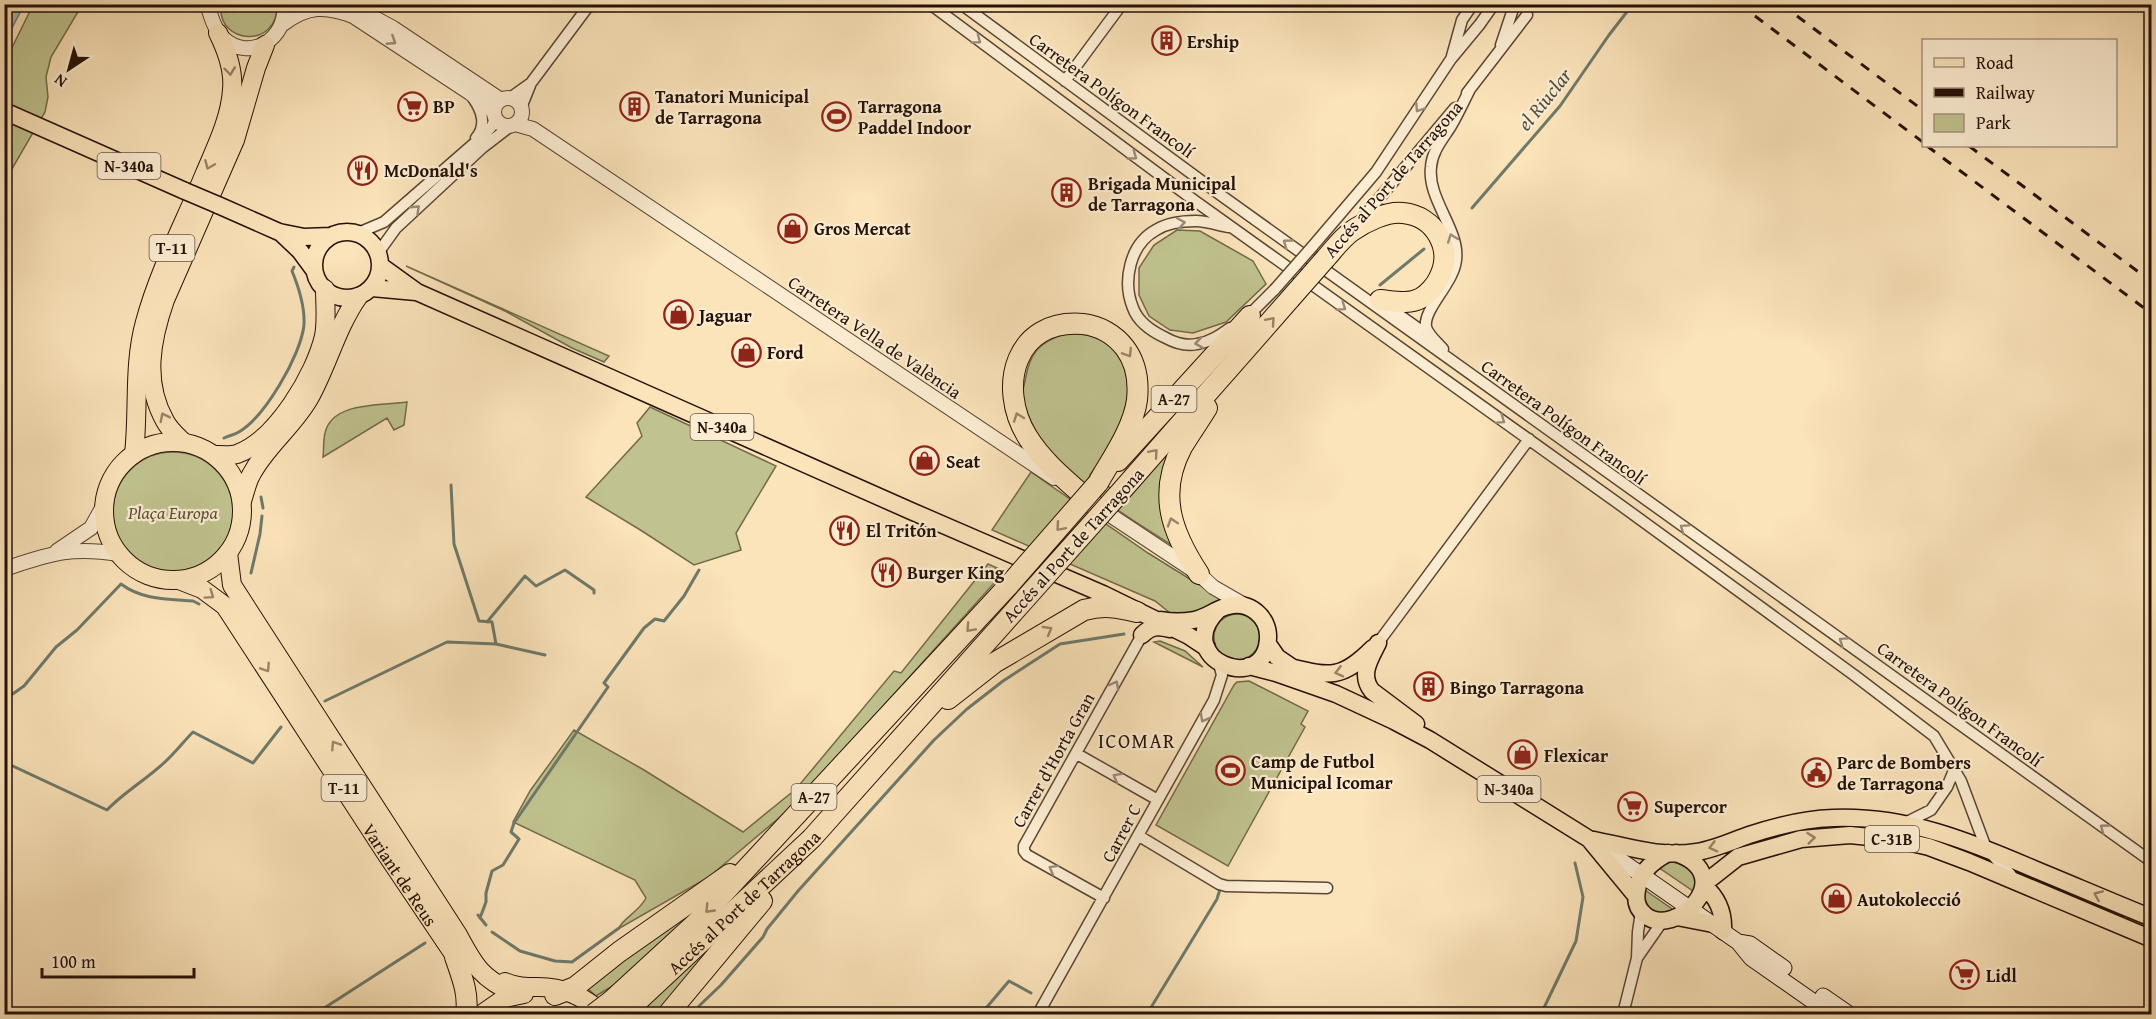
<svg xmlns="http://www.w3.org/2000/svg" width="2156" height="1019" font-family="'Gentium Book Plus',serif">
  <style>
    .green { fill: #c0c38f; stroke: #726a4b; stroke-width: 1.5 }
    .water { fill: #9fbeac; stroke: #6e796a; stroke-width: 1.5 }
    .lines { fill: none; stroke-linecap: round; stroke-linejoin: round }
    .stream { stroke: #6e796a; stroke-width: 3 }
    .minor-tunnel { stroke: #dbc49f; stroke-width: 10; stroke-dasharray: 10 5; stroke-linecap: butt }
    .minor-casing { stroke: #5a4634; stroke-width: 13 }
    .tertiary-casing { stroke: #5a4634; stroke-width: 16 }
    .secondary-casing { stroke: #251107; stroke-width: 17 }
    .primary-casing { stroke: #251107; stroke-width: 19 }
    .trunk-casing { stroke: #251107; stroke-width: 20 }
    .motorway-casing { stroke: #251107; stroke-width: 22 }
    .minor { stroke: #fcedd2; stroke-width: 10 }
    .tertiary { stroke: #fcedd2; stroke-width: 14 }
    .secondary { stroke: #fcedd2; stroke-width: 15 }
    .primary { stroke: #fbe3ba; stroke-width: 16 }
    .trunk { stroke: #fbe3ba; stroke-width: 18 }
    .motorway { stroke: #fbe3ba; stroke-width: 20 }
    .rail { stroke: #251107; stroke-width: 3; stroke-dasharray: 10 10; stroke-linecap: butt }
    .minor-bridge-casing { stroke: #5a4634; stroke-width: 13; stroke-linecap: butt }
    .primary-bridge-casing { stroke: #251107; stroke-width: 19; stroke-linecap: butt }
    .motorway-bridge-casing { stroke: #251107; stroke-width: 22; stroke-linecap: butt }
    .minor-bridge { stroke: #fcedd2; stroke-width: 10 }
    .primary-bridge { stroke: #fbe3ba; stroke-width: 16 }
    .motorway-bridge { stroke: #fbe3ba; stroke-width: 20 }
    .oneway { stroke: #9b8a77 }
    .oneway2 { stroke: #9b8469 }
    .labels { text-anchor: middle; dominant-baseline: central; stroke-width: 4.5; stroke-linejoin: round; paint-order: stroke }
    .shield { fill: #fcedd2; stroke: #665344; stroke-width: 1.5 }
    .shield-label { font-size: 16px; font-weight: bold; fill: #251107 }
    .poi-label { font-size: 18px; font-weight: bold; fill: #251107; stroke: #fcedd2; text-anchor: start }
    .street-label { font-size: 18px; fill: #251107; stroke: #fcedd2 }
    .park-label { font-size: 18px; font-style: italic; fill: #5b4f37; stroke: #fcedd2 }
    .water-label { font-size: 20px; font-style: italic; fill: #504e41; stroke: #fcedd2 }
    .neighbourhood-label { font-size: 20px; letter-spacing: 1.5px; fill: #251107; stroke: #fcedd2 }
  </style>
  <rect width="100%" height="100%" fill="#fbe3ba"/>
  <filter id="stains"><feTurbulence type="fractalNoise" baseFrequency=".00333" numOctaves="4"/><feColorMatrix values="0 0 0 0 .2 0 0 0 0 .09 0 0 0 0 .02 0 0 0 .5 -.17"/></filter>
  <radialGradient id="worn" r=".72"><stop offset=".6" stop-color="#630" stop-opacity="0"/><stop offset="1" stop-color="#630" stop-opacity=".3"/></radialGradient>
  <path class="green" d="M33,5H82L51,57L46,77L48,97L45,112L5,181V62Z
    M221,5H277C278,49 217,45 221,5Z
    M1177,230L1200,231L1253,261L1266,284L1226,322L1193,333L1170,330L1149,316L1139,295V268L1154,245Z
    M406,266L609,356L604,362L572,348L505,311Z
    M1066,333C1095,333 1118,341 1128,370C1131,380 1133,392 1130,402C1129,408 1125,414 1122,419C1113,439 1104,457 1090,475L1126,498L1177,441L1176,548C1123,513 1049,474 1027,412C1026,408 1023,403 1022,399C1022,393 1024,386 1025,381C1030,351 1039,343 1066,333Z
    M407,402L404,425L394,430L387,418L323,457C324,449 323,441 325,433C332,401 382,406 407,402Z
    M650,407L776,466L736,533L741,550L694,565L642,531L586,497L642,436L637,423Z
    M113 512a60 60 0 1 1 120 0a60 60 0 1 1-120 0Z
    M1031,472L1148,553L1222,599L1204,610L1187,615L1170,613L1155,601L992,530Z
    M988,564L997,568L991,571L996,581L793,806L709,877L618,929C625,916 639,912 646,898L635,880L513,822L530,791L574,730L644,770L743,832L796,789L894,671L901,673Z
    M1214 637a23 23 0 1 1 46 0a23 23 0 1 1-46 0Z
    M1160,641L1185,651L1203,667L1154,642Z
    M1249,681L1308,711L1301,724L1305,727L1228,866L1156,825L1234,685L1237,682Z
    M1673,862L1684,865L1694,872L1696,893L1658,867L1665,863Z
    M1642,888L1675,911C1652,916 1647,911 1642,888Z
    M703,904L619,982L596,996L587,988L619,961Z
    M728,931L657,1014H638Z"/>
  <path class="water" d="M5,4L24,5L5,41L4,5Z"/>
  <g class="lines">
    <path class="stream" d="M1472,208L1560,106L1609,35L1633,4
      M1380,285L1424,249
      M224,438C228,436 233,435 237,433C264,419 301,355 304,325C305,307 299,288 292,271L294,267
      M451,485L454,544L479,621L492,622L496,644
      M261,497L263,508
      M251,573L260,534L262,516
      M487,622L525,576L536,586L565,570L594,590V593
      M4,700L24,686L56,647L77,630L121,584C142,600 168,599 193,601L199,604
      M325,701L447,642L496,644L545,655
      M4,762L107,810C126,790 151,777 170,757C178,749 185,740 193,732L253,763L281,727
      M478,915L486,925
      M480,918L486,902V893L492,871L503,865L519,839L511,832L514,823L608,687L604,683L644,628L655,619L664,621L684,596L699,570
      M492,932L520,951L555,961L572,962L619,928
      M699,1006L721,985L763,937L767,929L798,891L934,740L967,709L1003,681L1060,644L1124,634
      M1051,1010L1055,1014
      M315,1014L425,943
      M981,1014L1009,981L1031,993
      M1147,1014L1217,899L1220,889
      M1541,1014L1576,941L1583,897L1575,863"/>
    <path class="minor-tunnel" d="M1527,15L1534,4"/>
    <defs>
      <path id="minor" d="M930,4L1195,201L1619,504L1854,675L1934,736L1961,781L1986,848L2011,875
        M961,4L1222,196L2152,862
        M1501,45L1514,6
        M1452,56L1462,20L1473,4
        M1065,81L1122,4
        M1467,93L1527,15
        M473,98C482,111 487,125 476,138
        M510,98L531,83
        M521,108L531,83L590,4
        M1361,220L1455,108
        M1228,227C1218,225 1206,221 1196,221C1183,221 1167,223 1156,230C1130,244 1122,281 1133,308C1138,322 1153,332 1166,338C1175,343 1187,346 1197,344C1210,342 1220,335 1230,328
        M358,233L384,222L485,134L492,126L495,118
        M1312,247L1376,172L1451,59L1480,24L1494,4
        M378,253L396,228L482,148L512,125
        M1384,304L1419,329H1424
        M1246,318L1275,289
        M1443,349C1437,342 1428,335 1426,327C1423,309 1454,283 1456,260C1460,230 1427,199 1431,167C1432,151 1443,139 1451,126C1458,114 1464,101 1470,89
        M1378,643L1529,439
        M1077,754L1158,800
        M1905,823L1931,810L1947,787L1955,768
        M1139,836L1219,884L1226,886L1327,888
        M1104,898L1027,855L1024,851V846L1142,635
        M1637,958L1662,922
        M1038,1014L1214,700L1222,675L1219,664
        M1623,1014L1637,958L1638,932L1641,912"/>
      <path id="tertiary" d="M207,4C211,16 214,29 223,38C249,63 288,39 284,4
        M349,4L393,28L501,100
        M283,24C307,6 325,5 353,16L470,93L494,112
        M494 112a14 14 0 1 1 28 0a14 14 0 1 1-28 0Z
        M515,124L533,129L1054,478
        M1098,507L1199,574L1213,587L1246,606
        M57,551L91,528L105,503
        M4,569C50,554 70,546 119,554"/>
      <path id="secondary" d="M1597,844L1738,942L1751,958L1831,1014
        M1738,942L1750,944L1784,968
        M1823,996L1849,1014"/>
      <path id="primary" d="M4,111L185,191
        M218,205L279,232L304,237L331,236
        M314 265a33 33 0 1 1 66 0a33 33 0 1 1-66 0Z
        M280,232L300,251L314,270
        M381,266L417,292L911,511L1103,594L1189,636L1207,648
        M372,288L416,292
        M1161,620C1172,622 1183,622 1194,620C1206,618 1216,609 1228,606C1249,600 1269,617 1268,638C1266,697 1169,659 1218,610
        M1142,635C1151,626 1158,626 1170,629
        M1378,643C1370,659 1359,675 1372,691L1416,724
        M1268,644L1277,657L1299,672
        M1249,666L1276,673L1336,694L1394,721L1430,740L1589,839L1636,896
        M1290,667C1331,677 1342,679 1373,648
        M1589,839C1627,846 1657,858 1697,852C1715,849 1732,841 1749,835C1776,826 1804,819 1833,818C1905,815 1969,841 2034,869C2073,885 2112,902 2152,918
        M1668,853C1653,861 1639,872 1637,890C1635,900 1637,909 1645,915C1674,940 1741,876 1676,853
        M1705,883L1738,857L1801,839L1850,835L1899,840L1929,847L1969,862L2152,939
        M1704,886C1718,898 1724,913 1723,931
        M1677,917L1713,924"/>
      <g id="trunk">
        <circle cx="173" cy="511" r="69"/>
        <path d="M183,442C177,436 169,429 165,421C143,382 151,340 165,300L235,140L256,68L265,45"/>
        <path d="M134,454C139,409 133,365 145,322C159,270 185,222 205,173C216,147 230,119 232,90C234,70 227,51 218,33"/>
        <path d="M214,455C221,455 231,456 237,454C276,440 315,375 324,336C327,321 325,304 325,289"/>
        <path d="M242,501C245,492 247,482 251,475C266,446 294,426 310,397C328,364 337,327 358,297"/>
        <path d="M228,553L232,585L458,935C475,967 482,979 516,994"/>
        <path id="s1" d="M179,580L202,589L225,606L387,855L463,968"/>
        <path d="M505,982C516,987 526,987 538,987C563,987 585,997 603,1014"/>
        <path d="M482,1014L505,998L524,994"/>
      </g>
      <g id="motorway">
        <path d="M1326,258C1334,249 1342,238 1352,231C1365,222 1387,211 1403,213C1435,216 1454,249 1439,278C1436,285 1428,294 1421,298C1409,305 1393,301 1380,300"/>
        <path d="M1118,461L1250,316"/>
        <path d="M1116,497L1290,299"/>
        <path d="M1094,505C1071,484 1044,464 1027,436C997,387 1015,318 1083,324C1100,326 1115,335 1125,348C1137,364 1139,381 1137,400C1133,429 1112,458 1098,483"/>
        <path d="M1199,574C1172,533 1157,494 1182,447C1190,434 1199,421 1207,408"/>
        <path d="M948,699L994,663L1084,610C1103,605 1117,607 1137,612"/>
        <path d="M455,957C462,977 469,994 466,1014"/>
        <path d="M555,995L575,987L619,952L730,874"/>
        <path d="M611,1001L697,922L1009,585"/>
        <path id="s2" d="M624,1014L812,838L1026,598"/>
        <path d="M668,1014L762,901"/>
      </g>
    </defs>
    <use href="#minor" class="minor-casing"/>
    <use href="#tertiary" class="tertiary-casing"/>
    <use href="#secondary" class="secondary-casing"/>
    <use href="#primary" class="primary-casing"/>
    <use href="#trunk" class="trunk-casing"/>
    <use href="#motorway" class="motorway-casing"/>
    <use href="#minor" class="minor"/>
    <use href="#tertiary" class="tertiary"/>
    <use href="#secondary" class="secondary"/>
    <use href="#primary" class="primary"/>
    <use href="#trunk" class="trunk"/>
    <use href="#motorway" class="motorway"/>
    <path class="rail" d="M1739,4L1924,143
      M1781,4L1924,111
      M1927,146L2152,314
      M1969,146L2152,282"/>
    <defs>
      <path id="minor-bridge" d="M1275,289L1312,247"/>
      <path id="primary-bridge" d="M185,191L218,205"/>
      <path id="motorway-bridge" d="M1290,299L1326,258
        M1009,585L1098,483
        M1026,598L1116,497
        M594,1014L611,1001"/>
    </defs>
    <use href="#minor-bridge" class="minor-bridge-casing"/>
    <use href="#primary-bridge" class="primary-bridge-casing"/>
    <use href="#motorway-bridge" class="motorway-bridge-casing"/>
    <use href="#minor-bridge" class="minor-bridge"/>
    <use href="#primary-bridge" class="primary-bridge"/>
    <use href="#motorway-bridge" class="motorway-bridge"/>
  </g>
  <defs><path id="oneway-chevron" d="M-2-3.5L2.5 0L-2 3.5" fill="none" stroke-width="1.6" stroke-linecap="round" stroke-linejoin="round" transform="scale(1.5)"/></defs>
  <g class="oneway">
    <use href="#oneway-chevron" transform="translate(977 40) rotate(37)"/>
    <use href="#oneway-chevron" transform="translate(392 41) rotate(33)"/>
    <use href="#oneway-chevron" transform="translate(1419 108) rotate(123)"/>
    <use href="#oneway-chevron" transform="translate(1133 156) rotate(36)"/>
    <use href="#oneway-chevron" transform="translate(416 209) rotate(-43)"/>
    <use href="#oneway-chevron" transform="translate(1181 223) rotate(-9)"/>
    <use href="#oneway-chevron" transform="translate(1452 238) rotate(-110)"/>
    <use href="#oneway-chevron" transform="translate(1287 243) rotate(-144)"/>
    <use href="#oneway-chevron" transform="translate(1342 307) rotate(35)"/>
    <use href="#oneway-chevron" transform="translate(1199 343) rotate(171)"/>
    <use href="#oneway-chevron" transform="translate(1501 420) rotate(35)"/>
    <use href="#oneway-chevron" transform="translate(1684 528) rotate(-145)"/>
    <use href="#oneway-chevron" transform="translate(1843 641) rotate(-145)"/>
    <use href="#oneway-chevron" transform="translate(1115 685) rotate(-61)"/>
    <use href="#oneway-chevron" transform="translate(1204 718) rotate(119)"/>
    <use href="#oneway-chevron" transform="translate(1117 777) rotate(-151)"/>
    <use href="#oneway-chevron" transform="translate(2104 828) rotate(-144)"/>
    <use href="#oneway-chevron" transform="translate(1053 869) rotate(-151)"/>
  </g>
  <g class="oneway2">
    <use href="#oneway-chevron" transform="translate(230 71) rotate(83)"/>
    <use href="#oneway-chevron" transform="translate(209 165) rotate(113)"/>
    <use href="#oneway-chevron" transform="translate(1271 321) rotate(-49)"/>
    <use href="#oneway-chevron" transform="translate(1128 353) rotate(57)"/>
    <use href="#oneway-chevron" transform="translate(164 417) rotate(-117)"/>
    <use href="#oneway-chevron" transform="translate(1018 417) rotate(-110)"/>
    <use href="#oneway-chevron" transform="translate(1154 453) rotate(-49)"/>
    <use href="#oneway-chevron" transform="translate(1172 522) rotate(-108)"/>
    <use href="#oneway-chevron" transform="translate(1060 527) rotate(131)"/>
    <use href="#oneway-chevron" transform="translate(210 595) rotate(35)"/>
    <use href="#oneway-chevron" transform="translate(970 628) rotate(133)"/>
    <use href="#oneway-chevron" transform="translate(1048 630) rotate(-30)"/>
    <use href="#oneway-chevron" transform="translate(266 668) rotate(57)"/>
    <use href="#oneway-chevron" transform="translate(1339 672) rotate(166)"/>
    <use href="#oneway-chevron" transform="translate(335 745) rotate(-123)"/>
    <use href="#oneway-chevron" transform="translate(1811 838) rotate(-6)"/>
    <use href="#oneway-chevron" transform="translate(1713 847) rotate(165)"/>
    <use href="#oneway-chevron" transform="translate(2098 895) rotate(-157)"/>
    <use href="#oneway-chevron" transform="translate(709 909) rotate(134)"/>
  </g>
  <defs>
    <symbol id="building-ring" viewBox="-11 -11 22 22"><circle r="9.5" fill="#fcedd2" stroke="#8f2418" stroke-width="1.5"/><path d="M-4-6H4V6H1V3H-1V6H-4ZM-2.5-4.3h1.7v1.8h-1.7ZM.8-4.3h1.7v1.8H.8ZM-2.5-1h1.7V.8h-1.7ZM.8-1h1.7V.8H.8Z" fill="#8f2418"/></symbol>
    <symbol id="supermarket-ring" viewBox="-11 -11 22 22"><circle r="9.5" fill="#fcedd2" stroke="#8f2418" stroke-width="1.5"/><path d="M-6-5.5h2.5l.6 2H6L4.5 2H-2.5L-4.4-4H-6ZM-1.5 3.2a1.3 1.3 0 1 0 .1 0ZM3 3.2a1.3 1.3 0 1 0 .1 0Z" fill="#8f2418"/></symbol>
    <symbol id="stadium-ring" viewBox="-11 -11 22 22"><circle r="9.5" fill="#fcedd2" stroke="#8f2418" stroke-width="1.5"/><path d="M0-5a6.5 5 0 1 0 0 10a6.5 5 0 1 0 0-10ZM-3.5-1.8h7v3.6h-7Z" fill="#8f2418"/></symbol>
    <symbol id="restaurant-ring" viewBox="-11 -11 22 22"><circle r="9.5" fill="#fcedd2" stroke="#8f2418" stroke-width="1.5"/><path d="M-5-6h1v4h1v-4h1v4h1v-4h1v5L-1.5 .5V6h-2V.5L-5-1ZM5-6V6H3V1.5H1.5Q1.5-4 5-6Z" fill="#8f2418"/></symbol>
    <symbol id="shop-ring" viewBox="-11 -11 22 22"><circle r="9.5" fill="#fcedd2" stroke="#8f2418" stroke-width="1.5"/><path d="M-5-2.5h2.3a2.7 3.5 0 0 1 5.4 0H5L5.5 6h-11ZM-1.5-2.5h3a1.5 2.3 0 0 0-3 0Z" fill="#8f2418"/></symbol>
    <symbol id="civic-ring" viewBox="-11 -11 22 22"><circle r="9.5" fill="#fcedd2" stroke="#8f2418" stroke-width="1.5"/><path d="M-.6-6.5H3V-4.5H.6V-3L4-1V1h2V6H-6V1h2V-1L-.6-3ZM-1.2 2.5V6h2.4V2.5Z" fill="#8f2418"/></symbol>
  </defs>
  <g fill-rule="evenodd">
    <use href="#building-ring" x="1150" y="24" width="33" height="33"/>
    <use href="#supermarket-ring" x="396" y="90" width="33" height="33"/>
    <use href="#building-ring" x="618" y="90" width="33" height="33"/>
    <use href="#stadium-ring" x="820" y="100" width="33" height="33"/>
    <use href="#restaurant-ring" x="346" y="154" width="33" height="33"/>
    <use href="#building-ring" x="1050" y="176" width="33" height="33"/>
    <use href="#shop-ring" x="776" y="212" width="33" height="33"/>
    <use href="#shop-ring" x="662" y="298" width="33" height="33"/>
    <use href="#shop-ring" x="730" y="336" width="33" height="33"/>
    <use href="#shop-ring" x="908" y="444" width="33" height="33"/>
    <use href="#restaurant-ring" x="828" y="514" width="33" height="33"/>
    <use href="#restaurant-ring" x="870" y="556" width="33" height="33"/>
    <use href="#building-ring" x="1412" y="670" width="33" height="33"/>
    <use href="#shop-ring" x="1506" y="738" width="33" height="33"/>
    <use href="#stadium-ring" x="1214" y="754" width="33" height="33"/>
    <use href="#civic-ring" x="1800" y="756" width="33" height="33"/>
    <use href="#supermarket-ring" x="1616" y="790" width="33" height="33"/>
    <use href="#shop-ring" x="1820" y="882" width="33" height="33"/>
    <use href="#supermarket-ring" x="1948" y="958" width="33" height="33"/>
  </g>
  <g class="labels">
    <g class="shield">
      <rect x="97.5" y="153" width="63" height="26" rx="4.5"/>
      <rect x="149.5" y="235" width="45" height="26" rx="4.5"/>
      <rect x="1151.5" y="386" width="45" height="26" rx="4.5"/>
      <rect x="690.5" y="414" width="63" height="26" rx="4.5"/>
      <rect x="321.5" y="775" width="45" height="26" rx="4.5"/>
      <rect x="1477.5" y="776" width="63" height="26" rx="4.5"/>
      <rect x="791.5" y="784" width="45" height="26" rx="4.5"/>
      <rect x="1865" y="826" width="54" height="26" rx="4.5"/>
    </g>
    <g class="shield-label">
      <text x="129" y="166">N-340a</text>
      <text x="172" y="248">T-11</text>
      <text x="1174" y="399">A-27</text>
      <text x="722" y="427">N-340a</text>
      <text x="344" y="788">T-11</text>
      <text x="1509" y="789">N-340a</text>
      <text x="814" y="797">A-27</text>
      <text x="1892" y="839">C-31B</text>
    </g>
    <g class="poi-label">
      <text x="1187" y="41">Ership</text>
      <text x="655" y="96">Tanatori Municipal<tspan x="655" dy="21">de Tarragona</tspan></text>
      <text x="433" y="106">BP</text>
      <text x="858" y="106">Tarragona<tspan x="858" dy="21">Paddel Indoor</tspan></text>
      <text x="384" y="170">McDonald's</text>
      <text x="1088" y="183">Brigada Municipal<tspan x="1088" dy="21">de Tarragona</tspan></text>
      <text x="814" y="228">Gros Mercat</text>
      <text x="699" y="315">Jaguar</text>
      <text x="767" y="352">Ford</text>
      <text x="946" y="461">Seat</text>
      <text x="866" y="530">El Tritón</text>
      <text x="907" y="572">Burger King</text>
      <text x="1450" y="687">Bingo Tarragona</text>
      <text x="1544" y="755">Flexicar</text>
      <text x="1251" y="761">Camp de Futbol<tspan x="1251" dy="21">Municipal Icomar</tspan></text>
      <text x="1837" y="762">Parc de Bombers<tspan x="1837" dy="21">de Tarragona</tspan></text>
      <text x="1654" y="806">Supercor</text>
      <text x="1857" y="899">Autokolecció</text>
      <text x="1986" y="975">Lidl</text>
    </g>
    <g class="street-label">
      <text transform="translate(1112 95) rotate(36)">Carretera Polígon Francolí</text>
      <text transform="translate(1393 179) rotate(-49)">Accés al Port de Tarragona</text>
      <text transform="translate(875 337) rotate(34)">Carretera Vella de València</text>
      <text transform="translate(1564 422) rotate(36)">Carretera Polígon Francolí</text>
      <text transform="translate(1073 545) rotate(-48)">Accés al Port de Tarragona</text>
      <text transform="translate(1960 704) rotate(36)">Carretera Polígon Francolí</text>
      <text transform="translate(1053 760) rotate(-61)">Carrer d'Horta Gran</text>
      <text transform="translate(1121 833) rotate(-62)">Carrer C</text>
      <text stroke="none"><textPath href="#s1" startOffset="374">Variant de Reus</textPath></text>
      <text stroke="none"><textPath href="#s2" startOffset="164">Accés al Port de Tarragona</textPath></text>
    </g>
    <g class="park-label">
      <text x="173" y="512">Plaça Europa</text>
    </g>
    <g class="water-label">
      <text transform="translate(1544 99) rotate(-51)">el Riuclar</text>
    </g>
    <g class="neighbourhood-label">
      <text x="1137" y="740">ICOMAR</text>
    </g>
  </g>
  <rect width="2156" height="1019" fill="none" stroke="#fbe3ba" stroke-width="24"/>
  <rect x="6" y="6" width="2144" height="1007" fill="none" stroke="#251107" stroke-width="3"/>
  <rect x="12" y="12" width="2132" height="995" fill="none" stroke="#251107" stroke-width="1.5"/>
  <rect x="1922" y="39" width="195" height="108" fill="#fcedd2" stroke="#a69581" stroke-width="1.5"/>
  <rect x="1934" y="58" width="30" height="9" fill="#fbe3ba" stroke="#a69581" stroke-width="1.5"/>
  <text x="1976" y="69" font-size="18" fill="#251107">Road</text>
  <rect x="1934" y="88" width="30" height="9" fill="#251107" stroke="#a69581" stroke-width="1.5"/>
  <text x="1976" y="99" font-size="18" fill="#251107">Railway</text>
  <rect x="1934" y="114" width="30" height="18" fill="#c0c38f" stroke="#a69581" stroke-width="1.5"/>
  <text x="1976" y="129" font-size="18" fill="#251107">Park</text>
  <g transform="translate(69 69) rotate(216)" stroke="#fcedd2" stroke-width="4.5" paint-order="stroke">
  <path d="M0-4.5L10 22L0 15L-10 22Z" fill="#251107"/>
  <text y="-9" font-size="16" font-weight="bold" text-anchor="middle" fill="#251107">N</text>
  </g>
  <path d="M42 968v9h152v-9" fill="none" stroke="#251107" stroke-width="3"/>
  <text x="51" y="968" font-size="18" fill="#251107" stroke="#fcedd2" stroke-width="4.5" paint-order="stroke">100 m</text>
  <rect width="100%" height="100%" filter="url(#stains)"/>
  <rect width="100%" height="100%" fill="url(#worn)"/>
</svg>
